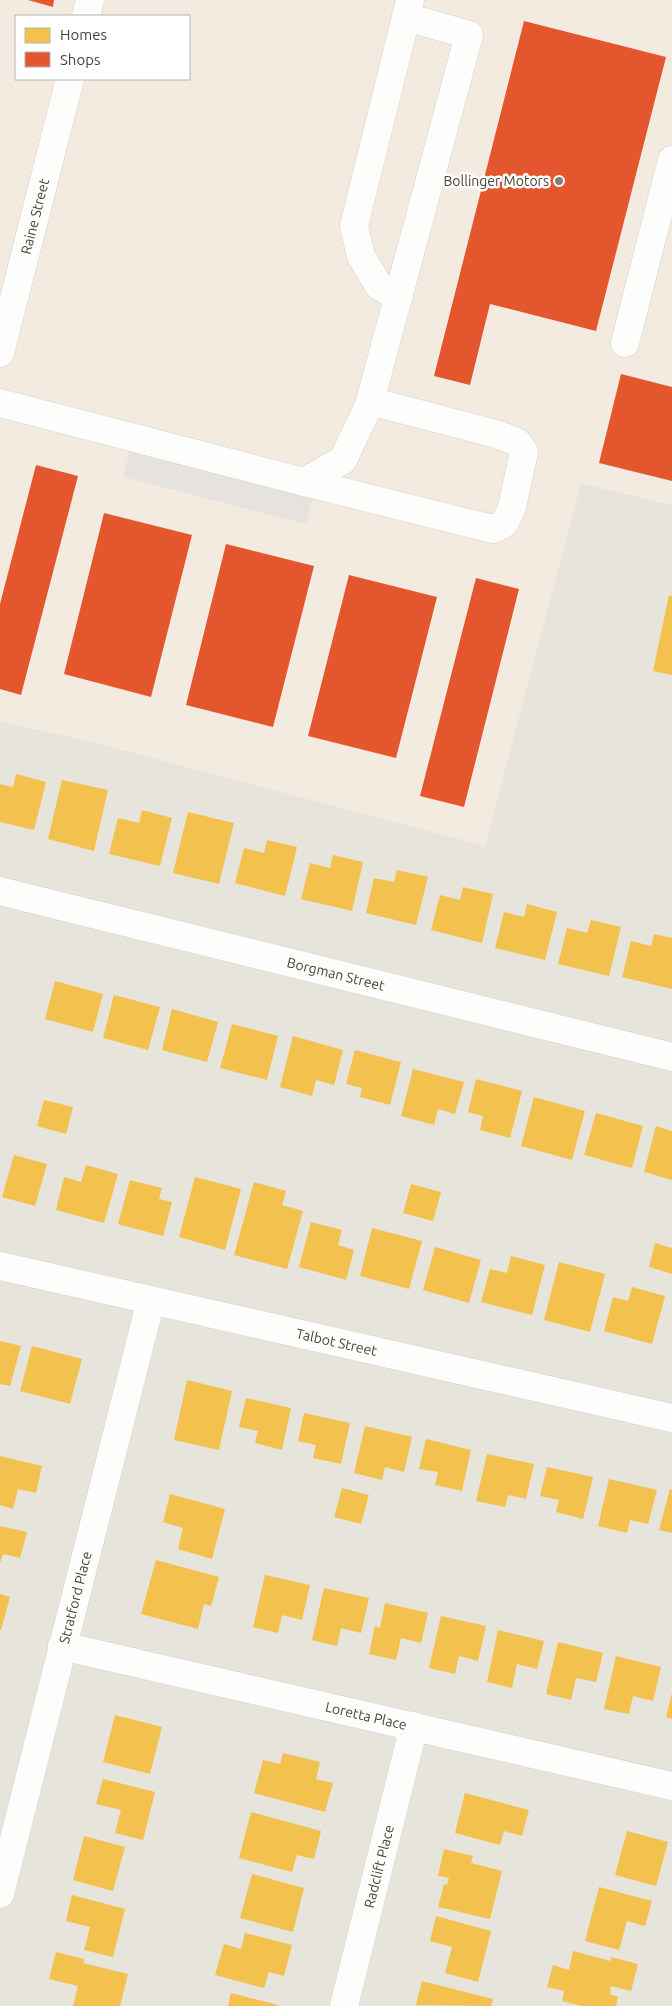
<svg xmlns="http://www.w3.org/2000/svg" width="672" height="2006" font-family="Ubuntu,sans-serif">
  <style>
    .residential { fill: #e7e4dc }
    .commercial { fill: #f3ebdf; fill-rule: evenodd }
    .parking { fill: #e6e3df }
    .homes { fill: #f2c14e }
    .shops { fill: #e4572e }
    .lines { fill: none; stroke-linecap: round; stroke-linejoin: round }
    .minor-casing { stroke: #d2d0cb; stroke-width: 29 }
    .minor { stroke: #fdfdfc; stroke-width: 28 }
    .poi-dot { fill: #868178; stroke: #fff; stroke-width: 2 }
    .labels { text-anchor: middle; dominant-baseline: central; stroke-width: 5; stroke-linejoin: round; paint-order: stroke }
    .poi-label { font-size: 14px; fill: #4b4439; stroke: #fff; text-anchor: end }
    .street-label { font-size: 14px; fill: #4b4439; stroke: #fff }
  </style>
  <rect width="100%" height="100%" fill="#f4f2ee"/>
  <path class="residential" d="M581,483L672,505V2006H0V721L93,742L484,845Z"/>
  <path class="commercial" d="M0,0H672V505L581,483L485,846L93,742L0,721ZM16,16H189V79H16Z"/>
  <path class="parking" d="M131,446L314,493L306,524L123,477Z"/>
  <path class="homes" d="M669,595L672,596V675L653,671Z
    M16,774L46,782L34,830L0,822V784L13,787Z
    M62,780L108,790L94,851L48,839Z
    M142,810L172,818L160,866L109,854L118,818L139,823Z
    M188,812L234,823L219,884L173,873Z
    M267,840L297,847L285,896L235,883L244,848L264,853Z
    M333,855L363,862L352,911L301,899L310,863L330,868Z
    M397,870L428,877L416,925L366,913L374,878L394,882Z
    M463,887L493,894L482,943L431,930L440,895L460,900Z
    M527,904L557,912L545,960L495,948L504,912L524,917Z
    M591,920L621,927L609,976L558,964L567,928L587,933Z
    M654,934L672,938V989L622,977L631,941L651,946Z
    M55,981L103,994L93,1032L45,1019Z
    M114,995L160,1007L148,1050L103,1038Z
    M172,1009L218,1022L207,1062L162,1050Z
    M232,1024L278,1036L267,1080L220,1068Z
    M293,1036L343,1050L334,1085L316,1080L312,1096L280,1087Z
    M355,1050L401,1062L390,1105L360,1097L362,1088L346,1084Z
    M413,1069L464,1082L455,1114L438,1109L434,1125L401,1116Z
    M476,1079L522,1091L510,1138L480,1130L483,1116L468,1112Z
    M534,1097L585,1111L572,1160L521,1146Z
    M44,1100L73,1107L66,1134L37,1126Z
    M596,1113L643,1126L632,1168L584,1155Z
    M656,1126L672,1131V1180L644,1172Z
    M14,1155L47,1164L35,1206L2,1197Z
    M86,1165L118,1174L104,1223L56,1210L64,1177L81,1182Z
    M195,1177L241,1189L225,1250L179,1237Z
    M130,1180L162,1188L159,1199L172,1202L163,1236L118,1224Z
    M254,1182L286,1191L282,1205L303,1211L287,1269L234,1255Z
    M411,1184L441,1192L433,1221L403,1213Z
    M311,1222L342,1230L338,1245L354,1250L346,1280L299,1267Z
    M372,1228L422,1241L409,1289L360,1276Z
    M655,1243L672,1248V1274L649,1267Z
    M435,1247L481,1260L469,1303L423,1290Z
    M511,1256L545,1265L532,1315L481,1302L490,1269L507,1273Z
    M559,1262L605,1274L590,1332L544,1320Z
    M632,1287L665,1296L652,1344L604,1331L613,1297L628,1301Z
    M0,1341L21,1346L10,1386L0,1384Z
    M32,1346L82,1359L70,1404L20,1391Z
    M187,1380L232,1391L219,1450L174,1440Z
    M246,1398L291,1408L282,1450L255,1443L258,1431L239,1427Z
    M304,1413L350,1423L341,1464L313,1458L316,1445L298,1441Z
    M365,1426L412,1437L404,1472L385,1467L382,1480L354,1473Z
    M426,1439L471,1450L462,1491L435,1485L438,1472L419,1469Z
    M487,1454L534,1464L526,1499L508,1495L505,1507L476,1501Z
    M0,1456L42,1466L36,1493L18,1489L13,1509L0,1505Z
    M547,1467L593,1477L583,1519L556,1512L559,1500L540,1496Z
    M609,1479L657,1490L648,1524L630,1520L627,1533L598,1526Z
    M342,1488L369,1495L361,1524L334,1517Z
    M670,1489L672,1490V1533L659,1530Z
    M170,1494L225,1509L212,1559L178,1549L183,1528L163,1522Z
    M0,1526L27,1532L20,1558L3,1554L0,1563Z
    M156,1560L219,1577L211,1606L204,1604L198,1629L141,1614Z
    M265,1575L310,1585L302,1620L282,1615L278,1633L253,1627Z
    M324,1588L369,1598L361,1633L341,1628L337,1646L312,1640Z
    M0,1594L10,1597L1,1630H0Z
    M385,1603L428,1613L421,1643L401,1638L396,1660L369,1654L375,1626L380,1628Z
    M441,1616L486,1626L478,1661L459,1656L455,1674L429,1668Z
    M498,1630L544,1641L537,1669L517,1664L512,1688L487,1682Z
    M558,1642L603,1653L596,1682L576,1678L571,1700L546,1694Z
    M616,1656L661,1667L653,1701L633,1696L629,1714L604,1709Z
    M672,1693V1719L666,1717Z
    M115,1715L162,1727L150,1774L103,1762Z
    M283,1753L320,1762L316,1779L333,1783L325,1812L254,1793L263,1760L280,1764Z
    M103,1779L155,1792L143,1840L115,1833L121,1810L96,1804Z
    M465,1793L529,1810L522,1836L504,1831L500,1845L455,1833Z
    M251,1812L321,1831L314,1859L297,1855L292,1872L239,1858Z
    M627,1831L668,1842L656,1886L615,1875Z
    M84,1836L125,1847L113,1891L73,1880Z
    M444,1849L473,1856L471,1863L502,1871L490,1919L438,1907L444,1884L447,1885L449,1878L438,1876Z
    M252,1874L304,1888L293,1932L240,1918Z
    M599,1887L652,1901L645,1926L627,1921L619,1950L585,1941Z
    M72,1895L125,1909L113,1957L84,1950L90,1927L66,1921Z
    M436,1916L491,1931L478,1982L445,1973L452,1947L430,1941Z
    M245,1933L292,1945L284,1976L269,1972L264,1988L215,1975L224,1944L241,1949Z
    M573,1951L611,1961V1957L638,1964L631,1991L611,1986L610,1994L618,1997L616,2006H582L562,2001L564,1991L547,1987L553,1965L569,1970Z
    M56,1952L84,1959L83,1963L128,1974L120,2006H73L78,1986L49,1979Z
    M422,1981L493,1999L491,2006L416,2005Z
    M231,1993L278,2005V2006H228Z"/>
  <path class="shops" d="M28,0H54L53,7Z
    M524,21L666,57L596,331L490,304L470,385L434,376Z
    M621,374L672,387V481L599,463Z
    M36,465L78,476L21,695L0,689V604Z
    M104,513L192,535L151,697L64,674Z
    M226,544L314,566L273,727L186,705Z
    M349,575L437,597L396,758L308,736Z
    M476,578L519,589L464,807L420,796Z"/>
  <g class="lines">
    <defs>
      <g id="minor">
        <path d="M86,16L90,0"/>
        <path d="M399,297L379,286L361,256L354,226L406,17"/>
        <path d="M625,343L672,160"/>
        <path id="s1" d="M0,353L70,79"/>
        <path d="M0,403L304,482L343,460L369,405L469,35L406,17L410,0"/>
        <path d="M304,482L472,524L494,529L505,523L512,507L524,452L517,442L496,434L370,401"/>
        <path id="s2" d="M0,891L672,1057"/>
        <path id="s3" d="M0,1266L672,1418"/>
        <path id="s4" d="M62,1646L672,1786"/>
        <path id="s5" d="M0,1894L151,1300"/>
        <path id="s6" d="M344,2006L414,1726"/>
      </g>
    </defs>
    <use href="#minor" class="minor-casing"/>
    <use href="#minor" class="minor"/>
  </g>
  <circle class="poi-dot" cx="559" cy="181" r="5"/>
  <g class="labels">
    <g class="poi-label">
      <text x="549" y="181">Bollinger Motors</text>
    </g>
    <g class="street-label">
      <text stroke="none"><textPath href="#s1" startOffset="141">Raine Street</textPath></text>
      <text stroke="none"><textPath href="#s2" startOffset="346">Borgman Street</textPath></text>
      <text stroke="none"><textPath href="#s3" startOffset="345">Talbot Street</textPath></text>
      <text stroke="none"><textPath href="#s5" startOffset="306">Stratford Place</textPath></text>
      <text stroke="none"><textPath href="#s4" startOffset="312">Loretta Place</textPath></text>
      <text stroke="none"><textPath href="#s6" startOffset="144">Radclift Place</textPath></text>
    </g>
  </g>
  <rect x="15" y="15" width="175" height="65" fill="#ffffff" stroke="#b7b4b0"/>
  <rect x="25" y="28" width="25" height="15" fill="#f2c14e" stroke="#b7b4b0"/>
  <text x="60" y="40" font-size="15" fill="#4b4439">Homes</text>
  <rect x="25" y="52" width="25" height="15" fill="#e4572e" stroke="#b7b4b0"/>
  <text x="60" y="65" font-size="15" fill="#4b4439">Shops</text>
</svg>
